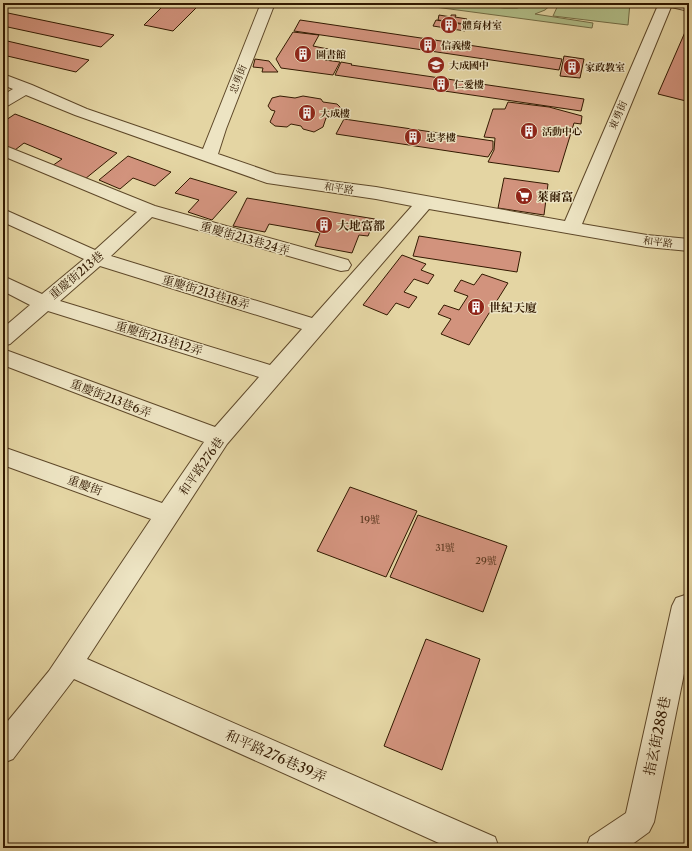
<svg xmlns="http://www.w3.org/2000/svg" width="692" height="851" font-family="'Libre Caslon Text','Noto Serif TC',serif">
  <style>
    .green { fill: #b1be88; stroke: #726c44 }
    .building { fill: #d2937d; stroke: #321900 }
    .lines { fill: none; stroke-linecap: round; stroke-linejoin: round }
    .minor-casing { stroke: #5e4829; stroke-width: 2 }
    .minor { fill: #ede4c3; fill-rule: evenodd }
    .labels { text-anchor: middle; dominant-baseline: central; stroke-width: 3; stroke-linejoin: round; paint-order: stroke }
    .far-poi-label { font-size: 10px; font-weight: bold; fill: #321900; stroke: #ede4c3; text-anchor: start }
    .far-street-label { font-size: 10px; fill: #321900; stroke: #ede4c3 }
    .number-label { font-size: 10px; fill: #5a381f }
    .poi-label { font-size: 12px; font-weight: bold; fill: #321900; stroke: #ede4c3; text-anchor: start }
    .street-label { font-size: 12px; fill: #321900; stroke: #ede4c3 }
    .near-street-label { font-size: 14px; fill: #321900; stroke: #ede4c3 }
  </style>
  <rect width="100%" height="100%" fill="#e4d5a3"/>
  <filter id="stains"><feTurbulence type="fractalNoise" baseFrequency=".005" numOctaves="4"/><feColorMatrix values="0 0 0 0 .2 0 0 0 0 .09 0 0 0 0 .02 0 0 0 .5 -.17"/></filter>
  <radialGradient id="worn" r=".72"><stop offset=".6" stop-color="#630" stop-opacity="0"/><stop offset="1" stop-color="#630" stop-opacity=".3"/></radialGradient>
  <path class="green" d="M405,3H464L504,8H517L535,3H553L545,10L535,14L593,23L592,28Z
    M559,3H630L628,25L553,16Z"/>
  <path class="building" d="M166,3H201L173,31L144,25Z
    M3,12L114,35L101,47L3,26Z
    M439,15L451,17V15H456L455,17L467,19L465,24L438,20Z
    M300,20L562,59L559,70L294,31Z
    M436,20L466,25L465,31L433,26Z
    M689,23V92L686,101L658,94Z
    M293,32L319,35L313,46L328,49L325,60L340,62L333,75L281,68L276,59Z
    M3,40L89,60L76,72L3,55Z
    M564,56L584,59L580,78L560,76Z
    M255,59L269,61L278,72H262L263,68L253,67Z
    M341,62L352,64L351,65L584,99L581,111L335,75Z
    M280,96L295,98L303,96L321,99L323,102L337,104L342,109L338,117L326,118L323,127L314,132L303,129L301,126L291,124L287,127L275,126L270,122L275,111L271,110L268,106L272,98Z
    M508,102L549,107L582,116L581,124L574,123L559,172L488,162L494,150L495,138L484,137L493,109H505Z
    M15,114L117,153L85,179L52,166L62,159L24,143L15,150L3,145V122Z
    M344,119L493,141V149L488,157L336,134Z
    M128,156L171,172L155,186L133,178L120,189L99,180Z
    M190,178L237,192L212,220L188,212L199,200L175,193Z
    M504,178L548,184L544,215L498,208Z
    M247,198L375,219L368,236L359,235L352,253L315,246L320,233L269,224L265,232L233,226Z
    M419,236L521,252L517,272L413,256Z
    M402,255L426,264L421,270L434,275L428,284L414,279L404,292L417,297L409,308L396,303L387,315L363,305Z
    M482,274L508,283L469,345L441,334L451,319L438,314L444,305L459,310L468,296L454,291L461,280L474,285Z
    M350,487L417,511L386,577L317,551Z
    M418,515L507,546L483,612L390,577Z
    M426,639L480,659L442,770L384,746Z"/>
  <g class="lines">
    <defs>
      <path id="minor" d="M261,3H275L226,129L218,154L276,174L376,187L565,221L659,3H689V11L671,7L582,224L647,235L689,239V251L647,247L429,209L227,444L87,659L495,837L499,848H450L74,679L13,759L3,763V727L49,671L151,519L3,465V447L162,503L204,442L3,365V349L215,427L259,377L48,311L10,344L3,346V328L30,305L3,291V276L42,294L84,259L3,222V209L95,250L137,212L3,156V145L155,206L348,260L351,265L348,270L341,271L152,217L111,256L312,318L412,206L376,199L267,183L75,115L26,95L9,105L3,107V95L13,89L3,85V74L32,85L87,109L203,149ZM100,266L302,329L270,365L60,301Z
        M685,595L689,596V649L654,822L649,832L627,848H586L590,837L626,813L672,606L676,598Z"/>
    </defs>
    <use href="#minor" class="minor-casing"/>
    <use href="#minor" class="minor"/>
  </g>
  <defs>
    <symbol id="building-disc" viewBox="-11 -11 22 22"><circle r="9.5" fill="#8f2418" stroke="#ede4c3"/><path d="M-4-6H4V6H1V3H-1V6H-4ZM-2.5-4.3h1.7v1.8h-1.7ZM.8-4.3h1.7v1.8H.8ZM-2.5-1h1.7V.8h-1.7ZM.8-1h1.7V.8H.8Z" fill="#fff"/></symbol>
    <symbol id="school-disc" viewBox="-11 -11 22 22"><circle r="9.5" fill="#8f2418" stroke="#ede4c3"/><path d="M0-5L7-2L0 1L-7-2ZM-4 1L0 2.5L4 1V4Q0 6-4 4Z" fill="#fff"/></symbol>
    <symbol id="supermarket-disc" viewBox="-11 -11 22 22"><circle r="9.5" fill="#8f2418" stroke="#ede4c3"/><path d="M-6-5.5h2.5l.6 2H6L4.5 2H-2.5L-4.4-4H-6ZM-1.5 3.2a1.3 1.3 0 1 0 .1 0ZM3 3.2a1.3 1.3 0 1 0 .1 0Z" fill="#fff"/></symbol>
  </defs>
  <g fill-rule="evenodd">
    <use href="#building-disc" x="439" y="15" width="20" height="20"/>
    <use href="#building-disc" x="418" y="35" width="20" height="20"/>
    <use href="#building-disc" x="293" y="44" width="20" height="20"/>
    <use href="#school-disc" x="426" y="55" width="20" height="20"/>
    <use href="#building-disc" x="562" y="57" width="20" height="20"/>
    <use href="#building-disc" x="431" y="74" width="20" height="20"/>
    <use href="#building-disc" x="297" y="103" width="20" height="20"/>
    <use href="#building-disc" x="519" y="121" width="20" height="20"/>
    <use href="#building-disc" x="403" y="127" width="20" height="20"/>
    <use href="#supermarket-disc" x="514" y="186" width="20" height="20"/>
    <use href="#building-disc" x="314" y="215" width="20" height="20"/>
    <use href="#building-disc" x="466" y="297" width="20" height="20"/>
  </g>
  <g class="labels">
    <g class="far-poi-label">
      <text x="462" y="25">體育材室</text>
      <text x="441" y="45">信義樓</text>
      <text x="316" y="54">圖書館</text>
      <text x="449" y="65">大成國中</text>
      <text x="585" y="67">家政教室</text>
      <text x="454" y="84">仁愛樓</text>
      <text x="320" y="113">大成樓</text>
      <text x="542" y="131">活動中心</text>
      <text x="426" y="137">忠孝樓</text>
    </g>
    <g class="far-street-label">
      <text transform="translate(238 79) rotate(-68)">忠勇街</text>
      <text transform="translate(618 115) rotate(-67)">東勇街</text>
      <text transform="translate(339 188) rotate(8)">和平路</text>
      <text transform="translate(658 242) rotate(7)">和平路</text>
    </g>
    <g class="number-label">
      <text x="370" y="519">19號</text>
      <text x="445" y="547">31號</text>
      <text x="486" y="560">29號</text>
    </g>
    <g class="poi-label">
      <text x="537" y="196">萊爾富</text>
      <text x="337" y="225">大地富都</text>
      <text x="489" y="307">世紀天廈</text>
    </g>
    <g class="street-label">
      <text transform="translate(245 238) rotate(16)">重慶街213巷24弄</text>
      <text transform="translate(76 275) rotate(-40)">重慶街213巷</text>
      <text transform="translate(206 292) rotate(17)">重慶街213巷18弄</text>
      <text transform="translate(159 338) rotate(17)">重慶街213巷12弄</text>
      <text transform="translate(111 398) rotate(21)">重慶街213巷6弄</text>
      <text transform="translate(201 466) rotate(-55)">和平路276巷</text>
      <text transform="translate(85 485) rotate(20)">重慶街</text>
    </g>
    <g class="near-street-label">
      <text transform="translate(657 736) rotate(-78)">指玄街288巷</text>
      <text transform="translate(276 756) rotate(24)">和平路276巷39弄</text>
    </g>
  </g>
  <rect width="692" height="851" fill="none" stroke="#e4d5a3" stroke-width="16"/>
  <rect x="4" y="4" width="684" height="843" fill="none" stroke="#321900" stroke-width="2"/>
  <rect x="8" y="8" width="676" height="835" fill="none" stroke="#321900"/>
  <rect width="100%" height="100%" filter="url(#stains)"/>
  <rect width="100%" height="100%" fill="url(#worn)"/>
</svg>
